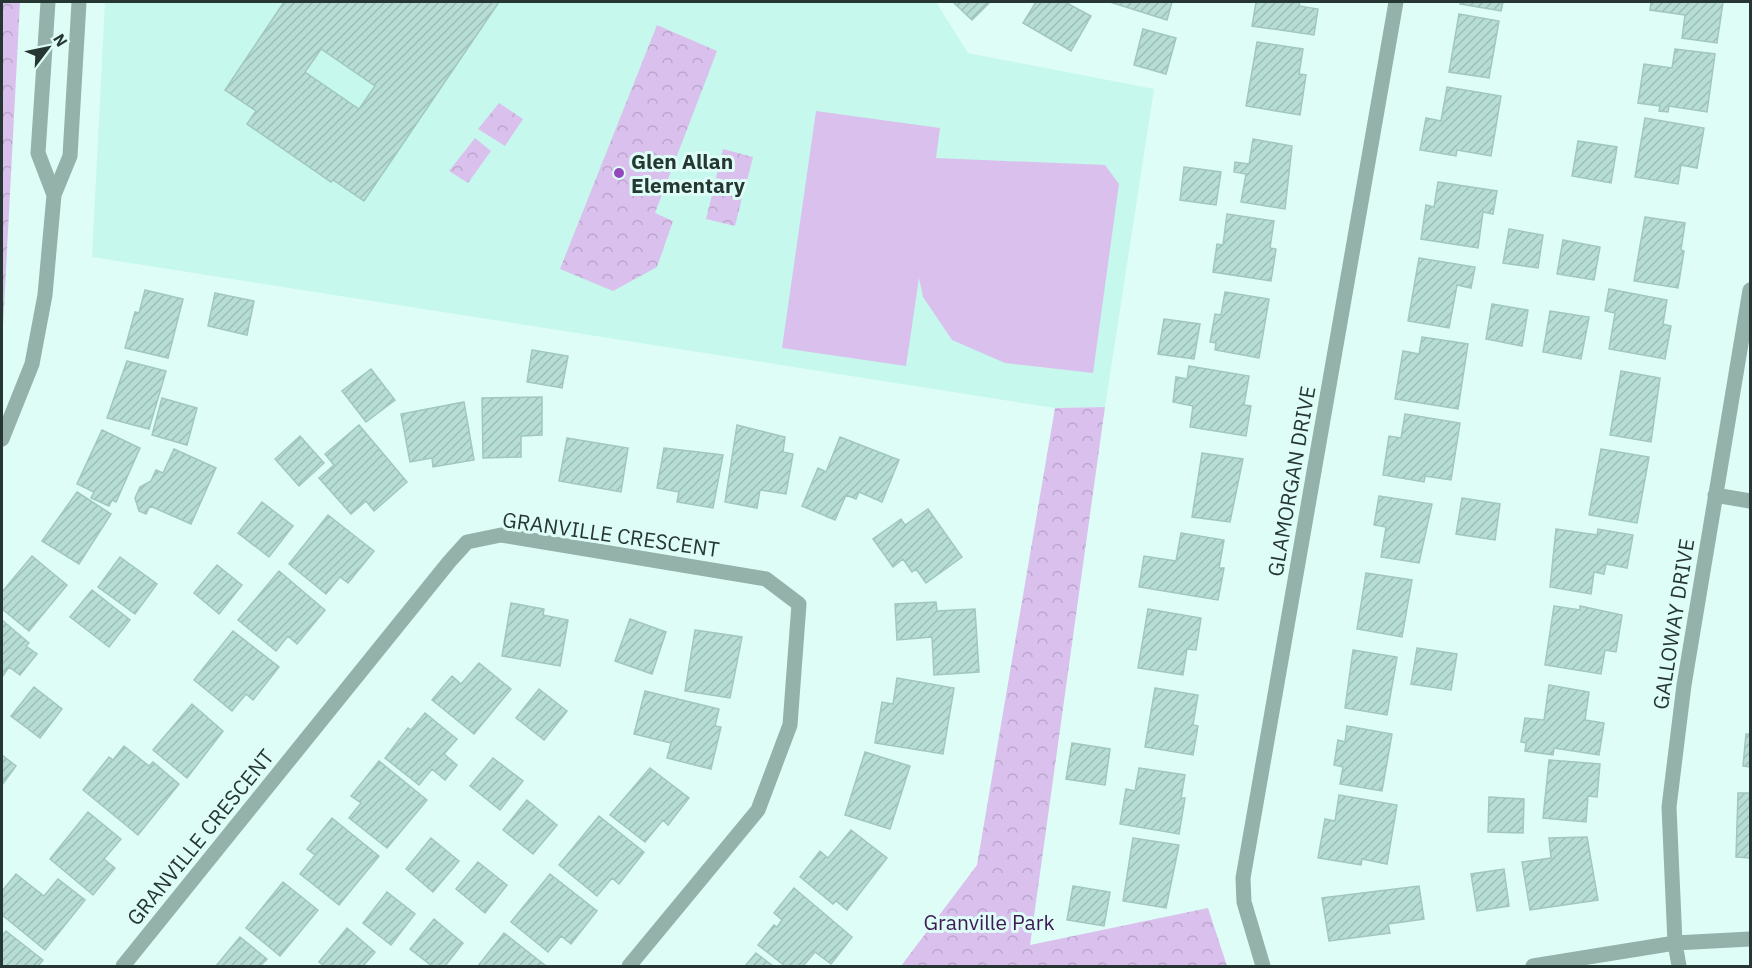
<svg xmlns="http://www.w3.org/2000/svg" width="1752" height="968" font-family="'IBM Plex Sans',sans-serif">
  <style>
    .built { fill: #c6f8ed }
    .park { fill: url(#park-crowns) }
    .pitch { fill: #dac1ed }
    .building { fill: url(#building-hatch); stroke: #a1c7bf; stroke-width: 1.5; fill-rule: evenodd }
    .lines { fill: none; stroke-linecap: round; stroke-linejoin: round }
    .minor { stroke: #94b1aa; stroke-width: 15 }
    .poi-dot { fill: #9149bc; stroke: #defdf6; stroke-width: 2 }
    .labels { text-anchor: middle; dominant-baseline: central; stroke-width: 6; stroke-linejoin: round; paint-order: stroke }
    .poi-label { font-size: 21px; font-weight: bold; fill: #263632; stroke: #defdf6; text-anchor: start }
    .street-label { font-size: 21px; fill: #263632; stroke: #defdf6 }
    .park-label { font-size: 21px; fill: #3e1a53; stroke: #defdf6 }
  </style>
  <defs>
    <pattern id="park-crowns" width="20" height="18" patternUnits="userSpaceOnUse" patternTransform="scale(1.5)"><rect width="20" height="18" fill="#dac1ed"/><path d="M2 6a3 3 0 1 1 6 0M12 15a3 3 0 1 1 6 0" fill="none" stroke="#bba6cc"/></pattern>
    <pattern id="building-hatch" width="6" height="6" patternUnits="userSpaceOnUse" patternTransform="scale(1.5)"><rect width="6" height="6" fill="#b7ded5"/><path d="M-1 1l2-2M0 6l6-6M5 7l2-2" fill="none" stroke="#9dbfb7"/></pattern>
  </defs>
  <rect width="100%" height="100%" fill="#defdf6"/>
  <path class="built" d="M105,2H936L968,53L1154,89L1105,407L1055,408L92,257Z"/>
  <path class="park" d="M2,2H20L3,327L2,326Z
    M657,25L717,51L655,213L673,221L657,267L613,291L560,269Z
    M499,103L523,119L505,146L478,129Z
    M475,138L491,151L468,183L449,171Z
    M723,149L753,157L746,185L716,178Z
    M713,191L742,198L735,226L706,219Z
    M1105,407L1030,945L1208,908L1227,966H901L977,865L1055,408Z"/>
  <path class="pitch" d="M816,111L940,128L936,158L1105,165L1119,184L1093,373L1005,363L952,340L923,297L919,278L906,366L782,348Z"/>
  <path class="building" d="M284,2H499L364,201L333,180L331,182L247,124L256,111L225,90ZM321,49L375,86L359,109L305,72Z
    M953,2H990L972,20Z
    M1036,2H1065L1091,16L1071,51L1023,23Z
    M1110,2H1172L1167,20Z
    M1256,2H1300L1299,6L1318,9L1314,35L1252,26Z
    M1461,2H1503L1501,11L1460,4Z
    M1651,2H1723L1717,43L1682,38L1685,15L1650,10Z
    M1459,14L1499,21L1489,78L1449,72Z
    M1143,29L1176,38L1166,74L1134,65Z
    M1257,42L1303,49L1299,74L1306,75L1300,115L1246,106Z
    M1675,49L1715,54L1707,112L1669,106L1668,112L1659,111L1660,106L1638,103L1644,64L1672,68Z
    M1447,87L1501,96L1491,156L1457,150L1456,156L1420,150L1426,118L1441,121Z
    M1645,118L1704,128L1697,168L1681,165L1678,184L1635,177Z
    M1253,139L1292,146L1285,209L1241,202L1246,174L1234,172L1235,162L1249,164Z
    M1578,141L1617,147L1611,183L1572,176Z
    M1184,167L1221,172L1216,205L1180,200Z
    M1438,182L1497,191L1493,214L1483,212L1478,248L1421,239L1426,205L1434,207Z
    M1227,214L1274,221L1270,248L1276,249L1271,281L1213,272L1217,244L1223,245Z
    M1645,217L1685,223L1681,250L1684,251L1678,288L1634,281Z
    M1509,229L1543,235L1538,268L1503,263Z
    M1563,240L1600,247L1594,280L1557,274Z
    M1419,258L1475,267L1471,288L1457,285L1449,328L1408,321Z
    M1609,289L1667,300L1663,324L1671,326L1665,359L1609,349L1615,313L1605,311Z
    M145,290L183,299L168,358L125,348L135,312L139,313Z
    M1225,292L1269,299L1259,358L1215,350L1216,343L1210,342L1215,314L1221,315Z
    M215,293L254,301L247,335L208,326Z
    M1492,304L1528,310L1522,346L1486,339Z
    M1550,311L1589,317L1581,359L1543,352Z
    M1164,319L1200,324L1194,359L1158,354Z
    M1422,337L1468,344L1458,409L1395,399L1403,351L1419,354Z
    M532,350L568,356L562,388L527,382Z
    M127,361L166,371L149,429L107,418Z
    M1189,366L1249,376L1244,405L1251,406L1246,436L1190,427L1193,406L1173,402L1176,377L1187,379Z
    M371,369L395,400L366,422L342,391Z
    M1621,371L1660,378L1651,442L1610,435Z
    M542,397V435L521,436V457L483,458L482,398Z
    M162,398L197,408L187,445L152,435Z
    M464,402L474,460L433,467L432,458L410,462L401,414Z
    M1405,414L1460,423L1451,480L1425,476L1424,482L1383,475L1389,436L1401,438Z
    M359,425L407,482L374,511L366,501L351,514L319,478L334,465L325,454Z
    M737,425L785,437L783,452L793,454L786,494L760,490L757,508L725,502Z
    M102,430L140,448L116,502L112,500L109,506L91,498L94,492L77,484Z
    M300,436L324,463L299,486L275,459Z
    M840,437L899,460L882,502L859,492L856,499L846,495L835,520L802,506L818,468L826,472Z
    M567,438L628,448L621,492L559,481Z
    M664,448L723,455L713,508L677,502L679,492L657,488Z
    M174,449L216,468L191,524L150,506L146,514L139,511L135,498L140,487L151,481L156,470L163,473Z
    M1601,449L1649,457L1637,523L1589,515Z
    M1202,453L1243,459L1230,522L1192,517Z
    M77,492L111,514L79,564L42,541Z
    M1379,496L1432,504L1419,563L1381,557L1386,527L1374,525Z
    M1462,498L1500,504L1495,540L1456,534Z
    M262,502L293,526L269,557L238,533Z
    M928,509L962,557L926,583L916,569L912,572L903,559L893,567L873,539L901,519L905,525Z
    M328,515L374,551L348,583L340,577L326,594L289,564Z
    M1556,529L1597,535L1598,529L1633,535L1627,568L1606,564L1604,574L1594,572L1591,594L1550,587Z
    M1181,533L1224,540L1219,568H1224L1218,600L1139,587L1144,556L1176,561Z
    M32,556L67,585L29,631L2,609V592Z
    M120,557L157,584L135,614L98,587Z
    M217,565L242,585L219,614L194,593Z
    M279,571L325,610L297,644L288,636L276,651L238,620Z
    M1366,573L1412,580L1402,637L1357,629Z
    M92,590L130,620L109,647L70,617Z
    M936,602L937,611L975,609L979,672L934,675L932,637L897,640L895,604Z
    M511,603L544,609L543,615L568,620L560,666L502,656Z
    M1554,606L1580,610V606L1622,615L1616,652L1605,650L1601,674L1545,665Z
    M1148,609L1201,618L1196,650L1187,649L1183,675L1138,668Z
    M630,619L666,632L652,674L615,661Z
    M2,620L29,643L26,646L37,654L20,675L9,667L2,677Z
    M695,630L742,637L730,698L685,691Z
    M233,631L279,667L253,700L246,694L232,711L194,680Z
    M1417,648L1457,654L1451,690L1411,684Z
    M1353,650L1397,657L1387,715L1345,708Z
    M479,663L511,689L474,734L432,700L452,676L461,684Z
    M897,678L954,688L943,754L875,743L882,702L893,704Z
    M1549,685L1589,692L1585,720L1604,723L1599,755L1554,748L1553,755L1525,751L1526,743L1521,742L1525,718L1544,720Z
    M34,687L62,709L40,738L11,716Z
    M1155,688L1198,695L1193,725L1198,726L1193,755L1145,747Z
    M539,689L567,711L544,740L516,718Z
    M645,691L719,709L715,726L721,727L711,769L667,758L671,743L634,734Z
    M192,704L223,731L187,778L153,750Z
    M425,713L457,739L444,754L457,765L445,780L432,769L419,785L385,758L408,728L411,730Z
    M1347,726L1392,734L1382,791L1340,784L1343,767L1334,765L1338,740L1345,742Z
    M1746,734H1750V767L1743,766Z
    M1072,743L1110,749L1105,785L1066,779Z
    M124,746L149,766L153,762L179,784L138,835L83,790L109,757L113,760Z
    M865,752L910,766L890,829L845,815Z
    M2,755L16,766L2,785Z
    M493,758L523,781L500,810L470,786Z
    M1549,760L1600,764L1597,797L1588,796L1586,822L1543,818Z
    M379,761L427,800L387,848L349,818L361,803L351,796Z
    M650,768L689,798L668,825L663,820L645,842L610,815Z
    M1139,768L1185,775L1181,798H1185L1179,834L1120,824L1126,789L1135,791Z
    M1738,793H1750V858L1736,857Z
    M1339,795L1397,805L1387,864L1362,859L1361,865L1318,858L1325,819L1335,821Z
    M1489,797L1524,799L1523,833L1488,832Z
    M527,800L557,825L533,854L503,830Z
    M88,812L121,839L104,859L115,868L93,895L50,859Z
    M599,816L644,852L619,884L612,878L597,896L559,865Z
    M332,818L379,856L339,905L300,874L315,855L307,849Z
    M851,830L887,858L847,910L836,901L833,904L800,877L820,851L828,858Z
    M1587,837L1598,900L1530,910L1522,862L1551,858L1549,838Z
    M431,838L459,861L433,892L406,869Z
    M1133,838L1179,845L1166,908L1123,901Z
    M478,862L507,885L485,913L456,889Z
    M1504,869L1509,906L1477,911L1471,874Z
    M16,874L44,896L58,879L85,900L45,950L2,915V891Z
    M550,874L597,911L571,944L561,936L548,952L511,922Z
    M283,882L318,910L280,956L246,928Z
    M1073,886L1110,892L1104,926L1067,920Z
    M1419,886L1424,919L1388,924L1390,933L1329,941L1322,898Z
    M794,888L852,937L831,964L815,952L803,966H785L758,945L774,925L777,927L782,920L774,913Z
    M387,892L415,914L391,945L363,923Z
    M434,919L463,943L445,966H432L410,949Z
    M347,928L375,952L363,966H324L319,962Z
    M6,931L43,960L38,966H2V936Z
    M504,933L546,966H478Z
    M240,937L267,959L260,966H216Z
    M756,953L773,966H745Z"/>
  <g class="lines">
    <path class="minor" d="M48,2L38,153L54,195
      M2,439L32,364L45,295L54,195L70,156L79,2
      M1715,495L1750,501
      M123,966L449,562L467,542L501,535L766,579L799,604L790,725L758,810L629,966
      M1263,966L1244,902L1243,878L1396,2
      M1533,966L1675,943L1750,939
      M1679,966L1675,943L1669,807L1684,685L1750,290"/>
  </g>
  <circle class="poi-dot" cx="619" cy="173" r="6"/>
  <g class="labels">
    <g class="poi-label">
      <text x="631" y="161">Glen Allan<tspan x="631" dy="24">Elementary</tspan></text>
    </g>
    <g class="street-label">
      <text transform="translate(1291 481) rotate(-80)">GLAMORGAN DRIVE</text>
      <text transform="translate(611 534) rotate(8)">GRANVILLE CRESCENT</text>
      <text transform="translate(1673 624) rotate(-81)">GALLOWAY DRIVE</text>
      <text transform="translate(200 837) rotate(-51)">GRANVILLE CRESCENT</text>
    </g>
    <g class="park-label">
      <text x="989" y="922">Granville Park</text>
    </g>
  </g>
  <rect width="1752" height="968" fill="none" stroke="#263632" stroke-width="6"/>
  <g transform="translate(48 48) rotate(58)" stroke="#defdf6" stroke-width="4.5" paint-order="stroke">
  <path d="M0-4.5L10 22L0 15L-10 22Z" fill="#263632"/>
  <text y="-9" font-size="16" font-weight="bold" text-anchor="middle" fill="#263632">N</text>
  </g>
</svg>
